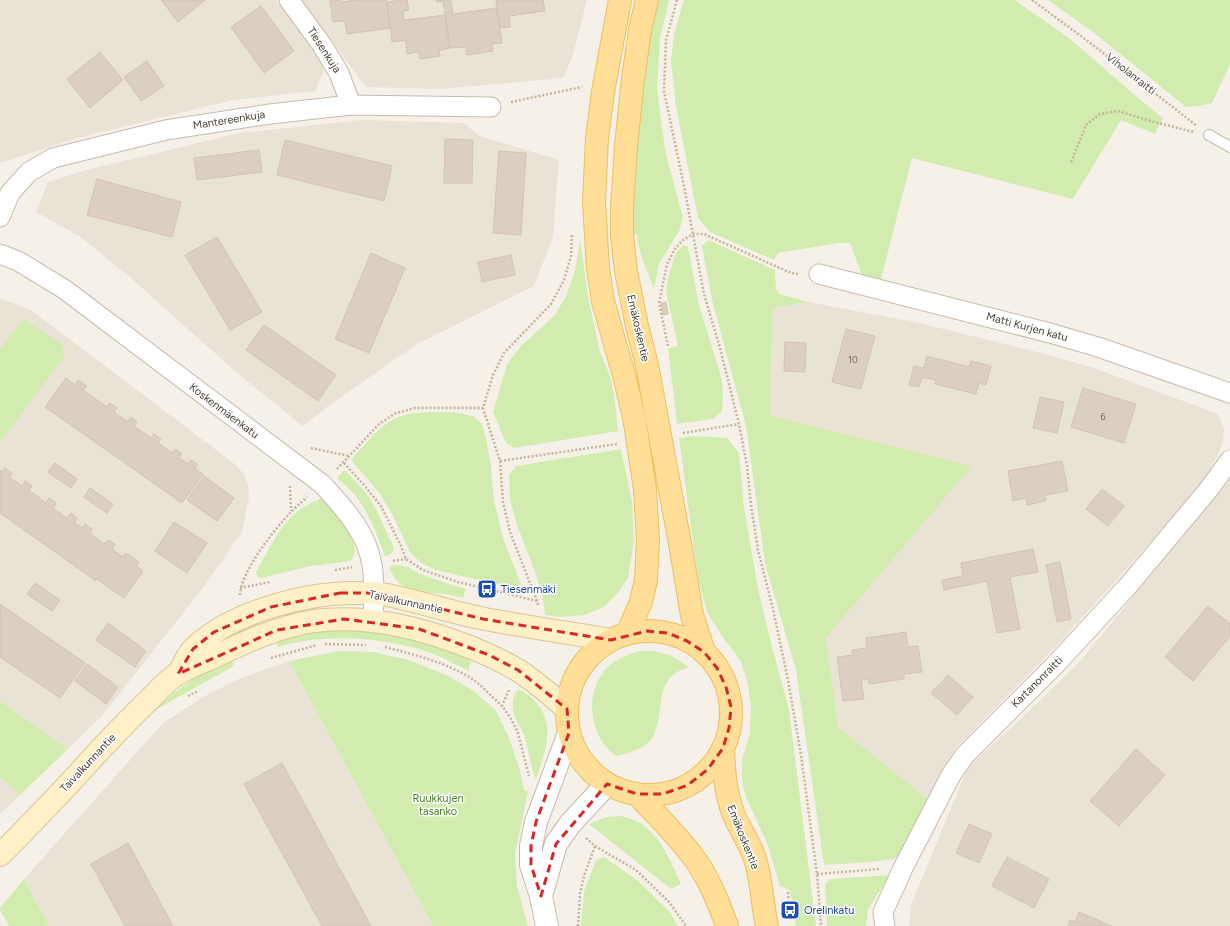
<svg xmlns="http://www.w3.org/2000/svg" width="1230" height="926" font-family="Figtree,sans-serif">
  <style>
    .residential { fill: #e9e3d6 }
    .green { fill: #d2ecaf }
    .building { fill: #dacfc0; stroke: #d3c4b0 }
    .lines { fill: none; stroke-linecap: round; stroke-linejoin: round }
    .service-casing { stroke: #c4bbad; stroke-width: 12 }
    .minor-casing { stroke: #c4bbad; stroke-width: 21 }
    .tertiary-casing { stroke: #c4bbad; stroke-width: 24 }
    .secondary-casing { stroke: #d8c595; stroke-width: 24 }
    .primary-casing { stroke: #ebbe60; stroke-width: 24 }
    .path { stroke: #c4b49a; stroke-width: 2.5; stroke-dasharray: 2 2; stroke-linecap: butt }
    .service { stroke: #fff; stroke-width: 10 }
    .minor { stroke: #fff; stroke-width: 19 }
    .tertiary { stroke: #fff; stroke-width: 22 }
    .secondary { stroke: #fff0c8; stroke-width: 22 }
    .primary { stroke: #ffdf97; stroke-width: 22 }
    .marked { fill: none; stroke: #d62828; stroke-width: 3; stroke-dasharray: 8 5; stroke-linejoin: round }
    .labels { text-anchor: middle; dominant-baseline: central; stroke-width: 3; stroke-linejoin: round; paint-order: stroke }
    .number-label { font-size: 9px; fill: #6d6458 }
    .street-label { font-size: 11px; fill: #494136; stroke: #fff }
    .transit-label { font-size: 11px; fill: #164399; stroke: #fff; text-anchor: start }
    .park-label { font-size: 11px; fill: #497f25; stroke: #fff }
  </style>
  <rect width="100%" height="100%" fill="#f5f1e8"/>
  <path class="residential" d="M0,0H276L326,66L315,91L233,100L74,139L0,163Z
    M301,0H587L572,58L563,78L440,89L366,87Z
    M361,120L463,123L480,136L559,160L553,237L534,286L417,344L324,409L303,426L236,372L133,280L81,237L36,212L48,182L83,171L239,133Z
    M0,298L31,310L236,465L244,474L248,485L249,496L242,532L202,589L101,717L68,749L0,701Z
    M808,302L915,322L1045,354L1094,368L1218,414L1224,429L1223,442L1217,457L1198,489L1062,640L957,747L945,765L929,800L838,727L826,638L971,466L769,415L773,308Z
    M1230,479V926H909L911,905L968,767L1024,716L1081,660Z
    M289,661L433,926H49L24,879L163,723L205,696L241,678Z
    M0,777L20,795L0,814Z"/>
  <path class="green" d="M656,0H669L660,39L657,89L665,150L683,218L679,231L659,264L654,289C647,271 639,254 637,235H633L632,177L644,66Z
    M684,0H1015L1070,39L1137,97L1163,118L1155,134L1121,120L1073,199L912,158L881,279L862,275L850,243H838L778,253L774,260L710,232L698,218L676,107L671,61L674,34Z
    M1048,0H1230V64L1212,103L1200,106L1186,107L1093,32Z
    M580,240L589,302L600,351L611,379L615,403L618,431L514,448L506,443L493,412L507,364L520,347L555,315L566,296L575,271Z
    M708,240L775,270L776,289L779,294L808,302L773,308L769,415L972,466L826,638L838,727L929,800C923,813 907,849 897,857C890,862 837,864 824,865L796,670L765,563L746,426L712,300L702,246Z
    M683,245L688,247L699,305L722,380L723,398L722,411L713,419L677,424L668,348L678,346L666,291L668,278L675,255Z
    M23,319L63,345L64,357L1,441H0V350Z
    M453,412L473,416L482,424L486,438L491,467L494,501L503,538L521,584L514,588L436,570L421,563L410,552L393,516L381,495L351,460C364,446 377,427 396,418C413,410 435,413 453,412Z
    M696,436L727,438L739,453L744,507L758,589L772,647L789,710L816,926H796L790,890L780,886L767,843L746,797L742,781V760L750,733L751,705L747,680L740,660L722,636L707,612L698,579L679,438Z
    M621,449L632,502L634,541L628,578L617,594L604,607L584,615L560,617L545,615L542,593L535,572L517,525L510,500L509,475L516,466Z
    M343,471H346L366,493L375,507L394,548C393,552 390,556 385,556C377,535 369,513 355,495C350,489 343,484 337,478Z
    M322,498L336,512L350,535L355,548L354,555L350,561L311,566L261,578L257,576L256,572C269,550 280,523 302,508C308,504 315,501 322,498Z
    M394,565L408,567L418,573L440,581L466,589L463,598C457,596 451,595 445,594C430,592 415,594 402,585C395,581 392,573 389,567Z
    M345,629L396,632L459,653L472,662L469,666V671C456,665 442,657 428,652C379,637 327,633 278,647L276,638L298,634Z
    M339,651L373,652L409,660L446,675L474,691L496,711L509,738L519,767L524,790L528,792L515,853L517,886L528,926H433L289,661Z
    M639,651H654L672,656L689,667C656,677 664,700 657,726C655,730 654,736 651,740C642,749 630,753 617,756C588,739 583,689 609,666C618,658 628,655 639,651Z
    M230,656L234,666L155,710C178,688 202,672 230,656Z
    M519,689C523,692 528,694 532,698C558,723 545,751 536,780C530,766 529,750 524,735C522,729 517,724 515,718C512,709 511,694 519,689Z
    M0,701L68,749L20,795L0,777Z
    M622,816C628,818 635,820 640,823C661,836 671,862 681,884L671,889L589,824L606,817Z
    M604,857L637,880L669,911L678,926H581L584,892L596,860Z
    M890,875L868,909L866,926H827L825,884L830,879Z
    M24,879L49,926H9L0,910V908Z"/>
  <path class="building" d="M161,0H205L178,22Z
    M330,0H341L342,2L356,0H386L390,28L347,34L345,21L333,22Z
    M401,0H407L409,10L403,11L404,20L445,15L450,48L439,50L440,56L420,59L419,52L407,54L406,40L392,42L387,2Z
    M436,0H451L453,14L497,8L502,43L492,44L493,51L467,55L466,47L450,48L443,1L437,2Z
    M496,0H543L545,11L509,16L510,27L499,28Z
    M261,6L294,51L264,73L231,27Z
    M100,52L123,80L90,108L67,79Z
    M147,61L164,86L141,101L124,77Z
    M445,139L473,140L472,183H444Z
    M285,140L392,166L384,201L277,175Z
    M259,150L262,172L197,180L194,158Z
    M499,151L526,153L521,235L493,233Z
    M97,179L181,202L172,237L87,215Z
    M217,237L262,312L230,330L185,255Z
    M371,253L405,268L369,353L335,339Z
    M511,255L515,275L482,282L478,262Z
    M666,302L668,314L663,315L661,303Z
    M264,325L336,375L318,401L246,350Z
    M846,329L875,336L861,389L832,382Z
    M785,342L806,343L805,372L784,371Z
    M927,356L969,367L971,361L991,366L986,385L979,383L976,394L935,384L936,380L922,377L919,387L909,385L914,366L924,368Z
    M66,378L75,385L78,380L87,386L83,390L107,407L110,403L117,408L114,412L128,422L131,417L137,422L134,426L151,438L154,434L161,439L158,443L172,453L175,449L182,454L179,458L188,464L191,460L197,464L195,469L203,474L182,503L45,407Z
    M1083,388L1136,404L1124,443L1071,427Z
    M1040,397L1064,402L1057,433L1033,428Z
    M1062,461L1068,491L1045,495L1046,501L1027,505L1026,498L1013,501L1008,471Z
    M55,463L77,479L71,488L48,472Z
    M5,468L12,473L9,477L22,486L25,481L32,486L29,490L46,503L49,498L56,503L53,508L67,518L71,513L77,518L74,523L83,528L85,524L92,529L90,533L104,544L108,540L115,544L112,549L123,557L126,553L139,562L136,566L143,571L124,598L97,579L96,581L0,513V470L2,472Z
    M204,476L234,498L217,521L187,500Z
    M90,488L113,504L107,513L84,497Z
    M1102,489L1124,506L1108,526L1086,509Z
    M174,522L207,543L187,573L155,551Z
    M1033,549L1038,572L1010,577L1020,629L997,633L987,581L944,590L942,580L963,576L961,563Z
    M1060,562L1071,619L1057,622L1046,565Z
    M35,583L60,600L52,611L27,594Z
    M0,604L85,663L60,698L0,657Z
    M1208,606L1230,624V636L1193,681L1165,657Z
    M108,623L146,651L135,667L96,640Z
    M906,632L908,647L918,646L922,672L904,674V679L869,684L868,679L861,680L864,699L843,701L837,657L852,655V650L867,648L866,638Z
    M87,664L118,687L106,704L75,681Z
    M948,675L973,697L957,715L931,693Z
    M1136,749L1165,775L1119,826L1090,801Z
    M282,763L371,926H322L244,784Z
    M969,824L992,834L979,863L956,853Z
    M128,843L173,926H125L91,864Z
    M1007,857L1049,879L1034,908L992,886Z
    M1079,912L1112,926H1068L1070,920L1075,922Z"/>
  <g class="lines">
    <defs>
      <path id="service" d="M1209,135L1230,147"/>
      <path id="minor" d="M289,0L322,45L339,73L351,105
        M0,217L10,193L29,172L53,158L166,130L270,114L351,105L491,107
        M0,254L18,261L64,289L322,484C343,507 367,532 372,565C375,583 374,602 373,621
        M819,274L1050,333L1098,347L1230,393
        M885,926L883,912L904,866L951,775L965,755L1055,665L1127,587L1209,489L1230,460"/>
      <path id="tertiary" d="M541,896L556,844L570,824L607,784
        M547,926L541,896L531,865V846L536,822L569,733"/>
      <path id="secondary" d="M178,674C183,666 187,655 194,648C232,612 307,592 358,593C364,593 370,592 376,593C413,599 448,612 485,619C527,627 569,633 611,640
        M0,855C33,822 65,789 96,754C114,735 132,716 151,698C159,690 168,679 179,673C188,668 199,663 209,659C243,643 277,627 314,621C368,614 421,628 470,647C487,654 503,661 519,671C536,682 551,695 567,709"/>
      <path id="primary" d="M620,0L603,92L597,138L594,202L598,268L603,301L625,379L634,417L645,489L648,540L646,580L641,602L627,634
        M647,0L640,30L633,79L626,146L622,208V235L626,271L637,326L647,365L681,549L692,615L704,652
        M567 713a82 82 0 1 1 164 0a82 82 0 1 1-164 0Z
        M723,748C724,771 725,793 734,815C740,830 750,843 755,859C762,880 762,904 767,926
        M637,794C655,814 675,833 691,854C708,876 718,901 727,926"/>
    </defs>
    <use href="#service" class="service-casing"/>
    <use href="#minor" class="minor-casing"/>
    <use href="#tertiary" class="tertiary-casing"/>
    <use href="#secondary" class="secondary-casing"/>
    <use href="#primary" class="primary-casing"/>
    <path class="path" d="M677,0L666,40L664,91L684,186L704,294L720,348L739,424L747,466L751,505L758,550L773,609L788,680L801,755L817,874L821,926
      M1032,0L1089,42L1197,126
      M511,102L582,87
      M1071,162L1086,125L1100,114L1118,111L1154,122L1194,132
      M668,346L659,303L667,264L675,249L683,240L693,234H704L791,273L799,274
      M683,433L739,424
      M311,448L349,456
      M500,461L617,444
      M344,463L363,484L381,506L401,546L406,559L423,570L458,582L537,601
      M337,469L379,424L396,413L415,408H483
      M290,486L291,511
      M393,561L406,559
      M335,570L352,567
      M240,588L270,582
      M240,595C241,571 274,530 291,512C296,507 302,502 307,497
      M538,605L537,601L510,532L503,502L500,461L483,408L493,375L504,353L551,304L564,280L571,256L572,234
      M325,644L366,645
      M385,647C412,654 440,661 464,674C479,682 490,695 502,706
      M271,658L317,645
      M509,690L502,706L510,717L518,733L529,776
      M188,696L198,691
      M586,838L595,846L636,870L669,902L686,926
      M817,874L880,869
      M788,892L790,920
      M578,926L580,894L584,876L595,846"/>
    <use href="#service" class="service"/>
    <use href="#minor" class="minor"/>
    <use href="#tertiary" class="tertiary"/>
    <use href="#secondary" class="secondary"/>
    <use href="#primary" class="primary"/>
  </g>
  <path class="marked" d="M340,593H375L483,619L611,640L647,631L668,633L687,641L704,652L717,668L726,687L731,707L729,728L723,748L708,769L688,785L663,794H637L607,784L556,844L541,896L531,865V846L536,822L569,733L567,709L518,670L489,655L419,629L344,619L277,630L178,674L193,649L214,632L271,607Z"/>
  <defs>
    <symbol id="bus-square" viewBox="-11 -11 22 22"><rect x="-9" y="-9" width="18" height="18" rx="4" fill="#1a4fb4" stroke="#fff"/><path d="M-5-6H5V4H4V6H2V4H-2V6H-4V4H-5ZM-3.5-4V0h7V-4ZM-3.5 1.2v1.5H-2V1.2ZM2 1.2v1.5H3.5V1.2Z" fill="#fff"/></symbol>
  </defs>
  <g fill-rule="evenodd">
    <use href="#bus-square" x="476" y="578" width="22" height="22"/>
    <use href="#bus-square" x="779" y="899" width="22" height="22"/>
  </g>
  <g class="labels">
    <g class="number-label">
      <text x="853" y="359">10</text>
      <text x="1103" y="416">6</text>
    </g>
    <g class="street-label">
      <text transform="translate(324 50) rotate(57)">Tiesenkuja</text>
      <text transform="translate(1131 74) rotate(38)">Viholanraitti</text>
      <text transform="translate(229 120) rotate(-9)">Mantereenkuja</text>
      <text transform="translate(1027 327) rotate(15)">Matti Kurjen katu</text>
      <text transform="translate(638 328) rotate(77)">Emäkoskentie</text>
      <text transform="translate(224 411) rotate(37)">Koskenmäenkatu</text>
      <text transform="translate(406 602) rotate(12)">Taivalkunnantie</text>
      <text transform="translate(1037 682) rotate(-45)">Kartanonraitti</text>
      <text transform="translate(88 763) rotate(-47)">Taivalkunnantie</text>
      <text transform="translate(743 837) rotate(68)">Emäkoskentie</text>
    </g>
    <g class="transit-label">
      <text x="501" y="589">Tiesenmäki</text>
      <text x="804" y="910">Orelinkatu</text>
    </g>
    <g class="park-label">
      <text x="438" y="798">Ruukkujen<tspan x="438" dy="13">tasanko</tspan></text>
    </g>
  </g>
</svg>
